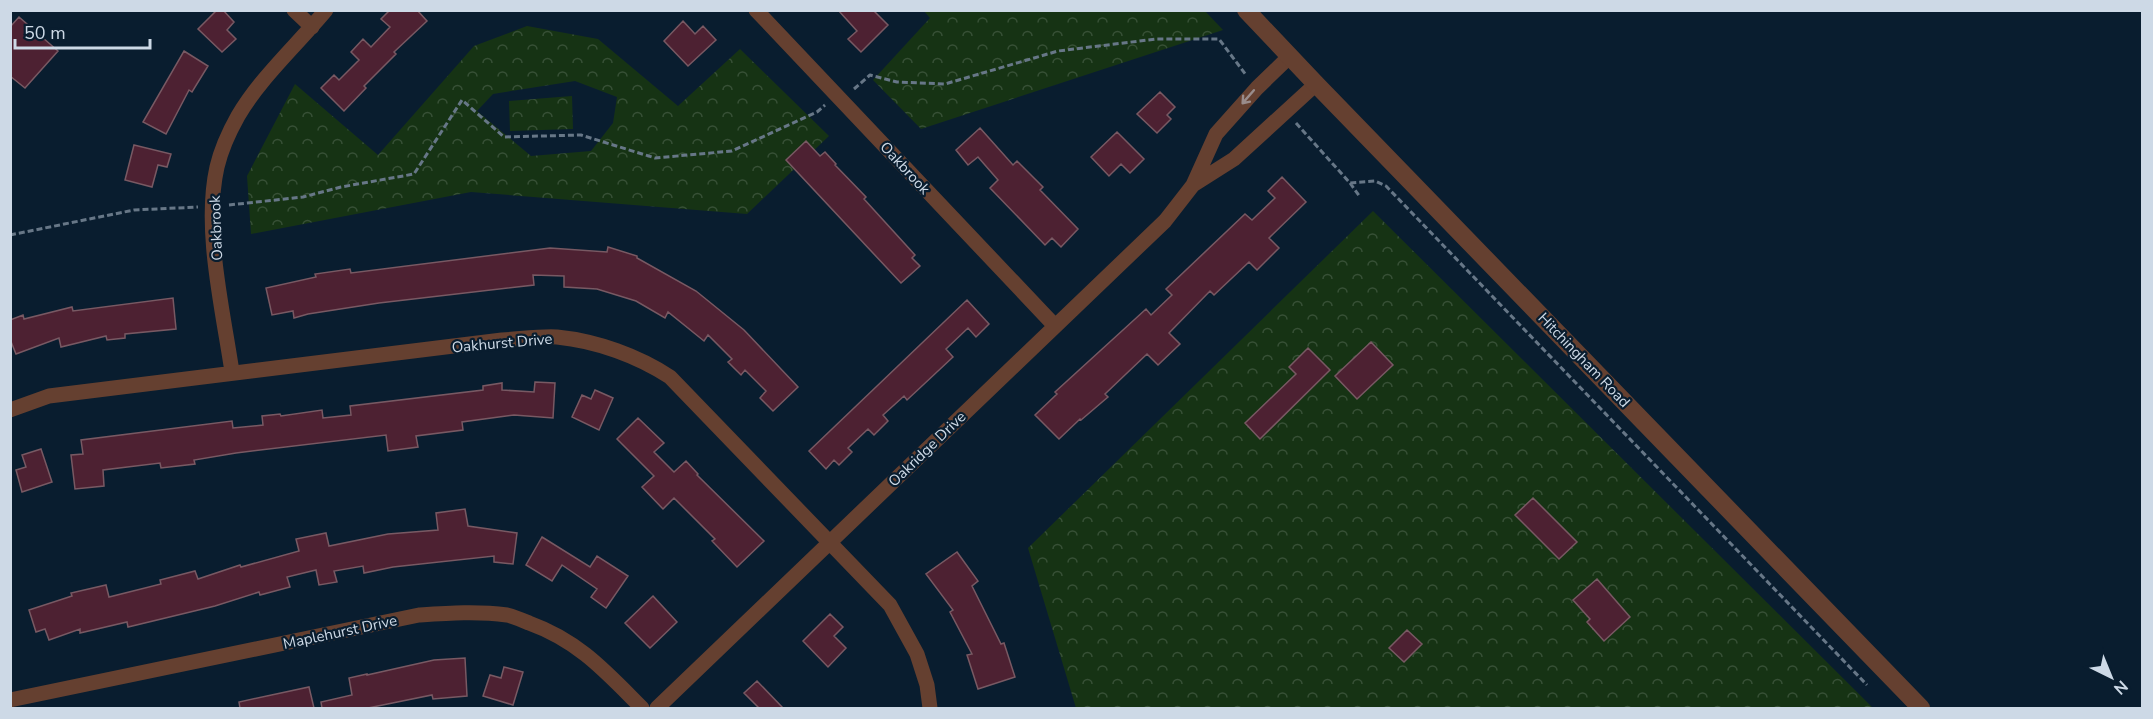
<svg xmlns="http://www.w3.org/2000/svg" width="2153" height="719" font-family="'Nunito Sans',sans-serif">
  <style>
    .forest { fill: url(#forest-crowns); fill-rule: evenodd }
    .building { fill: #4d2132; stroke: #785963; stroke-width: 1.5 }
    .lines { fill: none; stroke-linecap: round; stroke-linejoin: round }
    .path { stroke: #677787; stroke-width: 3; stroke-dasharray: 6 3; stroke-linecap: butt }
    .minor { stroke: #654030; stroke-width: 15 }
    .tertiary { stroke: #654030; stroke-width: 18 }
    .oneway { stroke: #998c8b }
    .labels { text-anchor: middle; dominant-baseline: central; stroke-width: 4.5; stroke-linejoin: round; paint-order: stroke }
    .street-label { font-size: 15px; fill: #cdd9e6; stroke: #091d2f }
  </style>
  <defs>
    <pattern id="forest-crowns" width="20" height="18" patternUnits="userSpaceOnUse" patternTransform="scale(1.5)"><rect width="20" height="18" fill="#163314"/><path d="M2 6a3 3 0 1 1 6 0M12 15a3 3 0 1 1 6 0" fill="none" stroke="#375036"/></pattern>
  </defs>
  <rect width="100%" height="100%" fill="#091d2f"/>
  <path class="forest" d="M924,11H1205L1223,30L921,129L873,80L930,18Z
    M527,26L598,39L678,106L740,49L829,136L747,214L471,192L251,234L247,176L295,84L378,155L474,46ZM575,81L617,97L613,123L591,151L531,156L477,111L493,94Z
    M572,96L573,129L510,131L509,101Z
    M1373,211L1873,708H1076L1028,548Z"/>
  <path class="building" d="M217,10H223L234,22L227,30L236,39L222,52L198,29Z
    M390,10H417L427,21L394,52L396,54L364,86L366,88L344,111L321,88L334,75L339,80L359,60L351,52L363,39L371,47L390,27L381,19Z
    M838,10H873L888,25L861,52L848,39L857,31Z
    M19,17L58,51L25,88L10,76V27Z
    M683,21L695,34L703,26L716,40L688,66L664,41Z
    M184,51L208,66L192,92L189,90L166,134L143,122Z
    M1160,92L1175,107L1167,115L1171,119L1157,133L1137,114Z
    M980,128L1013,165L1017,161L1043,187L1040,190L1078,229L1061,247L1052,238L1045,245L990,188L998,180L978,157L968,165L956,150Z
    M1117,132L1144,159L1130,173L1121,164L1109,176L1091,157Z
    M806,141L820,156L825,152L836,164L835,165L866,197L864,199L915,255L912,258L920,266L901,283L786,160Z
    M134,145L171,154L167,167L158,165L152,187L125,180Z
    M1282,177L1306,202L1269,238L1279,248L1257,270L1249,262L1214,295L1210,291L1169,333L1180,344L1158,365L1147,354L1105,394L1108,397L1081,420L1080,419L1059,439L1035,415L1057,394L1055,392L1146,309L1151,315L1172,295L1166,289L1245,214L1252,220L1275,198L1268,191Z
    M608,247L637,256V258L696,291L744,330L798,387L773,411L760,398L766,391L745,370L741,375L728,362L732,359L708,335L704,341L668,312L665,318L636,301L597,289L564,287V276L533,275L534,285L379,303L308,314L294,318L293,311L272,315L266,288L316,277L315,274L350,269L351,273L550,248L607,252Z
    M173,298L176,329L125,334V338L107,340L106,336L61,347L59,338L16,354L10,339V320L23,315L24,319L72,307L73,311Z
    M967,300L989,324L976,337L968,328L946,349L953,357L907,400L904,396L883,415L888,421L874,435L868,429L848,448L852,452L839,465L834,460L826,469L809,451Z
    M1371,342L1393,365L1357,399L1335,376Z
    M1308,348L1330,370L1260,439L1245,423L1296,374L1289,367Z
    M535,382L555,383L553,418L514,415L462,422L463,430L416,436L418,447L388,451L386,435L236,453L194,460L195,464L161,468L160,463L103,470L104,486L75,489L71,455L83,454L81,440L232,421L233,428L263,425L262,416L280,414L281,416L322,410L323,418L351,415L350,406L483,390V386L502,383V390L534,392Z
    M595,390L613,398L599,430L572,417L582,395L591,399Z
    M638,418L664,443L654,452L674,472L686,461L698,474L697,475L764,541L737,567L712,541L715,539L674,498L663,509L642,487L654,476L617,439Z
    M41,449L52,482L22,492L16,470L26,467L22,455Z
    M1533,498L1577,542L1559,559L1515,515Z
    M465,509L468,526L517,533L513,564L494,562V556L393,567L364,573L363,566L334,571L337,582L319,585L316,570L287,577L290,587L260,595L259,592L215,606L128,627L127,622L80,633V629L49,640L45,629L36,632L29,610L72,596L71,593L106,585L109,597L161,584L160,580L195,571L198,579L240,565L241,567L299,551L296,539L326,533L329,546L388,534L438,530L436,513Z
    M542,537L590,567L597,556L628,576L606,608L591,597L597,589L562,565L552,581L526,565Z
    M957,552L978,581L972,586L1001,644L1004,643L1015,677L978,689L967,655L972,654L950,612L953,610L926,574Z
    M1597,579L1630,617L1604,641L1587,622L1590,619L1573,600Z
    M653,596L677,622L650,648L625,623Z
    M830,614L843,627L834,636L846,648L828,667L803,641Z
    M1407,630L1422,644L1404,662L1389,648Z
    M465,658L467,696L433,699L432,695L368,708H322L321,702L352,695L349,678L367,674V675L434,660Z
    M504,667L523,672L513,705L483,696L490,675L501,678Z
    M757,681L783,708H759L744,693Z
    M309,687L314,708H240L239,702Z"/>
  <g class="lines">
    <path class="path" d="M854,89L870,75L897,82L945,84L1058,51L1156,39H1219L1246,75
      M1296,123L1350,183L1375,181L1386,186L1867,685
      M1350,183L1360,197
      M229,205L303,197L341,187L414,174L462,100L504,137L581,135L655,158L732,151L817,112L825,105
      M10,235L134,210L198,207"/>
    <path class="minor" d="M294,10L312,27
      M756,10L1055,326
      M1290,56L1257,88L1216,134L1193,185L1234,159L1316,84
      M232,372C223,310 203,229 217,167C221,150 229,132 238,116C261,77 297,45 326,10
      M10,410L49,396L502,340C520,339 540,336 557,337C597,341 638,356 670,377L890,605L917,654L927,685L930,708
      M10,700L419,615C449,613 478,611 507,615C515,617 522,620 529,623C579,641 606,672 642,708
      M657,708L1165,221L1193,185"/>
    <path class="tertiary" d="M1246,10L1316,84L1921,708"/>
  </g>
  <defs><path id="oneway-shaft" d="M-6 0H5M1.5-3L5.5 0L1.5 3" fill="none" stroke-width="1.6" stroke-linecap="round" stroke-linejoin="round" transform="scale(1.5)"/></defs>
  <use class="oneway" href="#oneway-shaft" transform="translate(1248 97) rotate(131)"/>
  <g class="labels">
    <g class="street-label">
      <text transform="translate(905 168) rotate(47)">Oakbrook</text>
      <text transform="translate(216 228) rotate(-92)">Oakbrook</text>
      <text transform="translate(502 343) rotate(-5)">Oakhurst Drive</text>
      <text transform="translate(1584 360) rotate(46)">Hitchingham Road</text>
      <text transform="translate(927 449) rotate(-44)">Oakridge Drive</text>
      <text transform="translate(340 632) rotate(-12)">Maplehurst Drive</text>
    </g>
  </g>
  <rect width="2153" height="719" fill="none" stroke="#cdd9e6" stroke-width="24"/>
  <g transform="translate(2111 677) rotate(137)" stroke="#091d2f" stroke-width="4.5" paint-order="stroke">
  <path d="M0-4.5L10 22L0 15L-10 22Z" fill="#cdd9e6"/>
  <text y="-9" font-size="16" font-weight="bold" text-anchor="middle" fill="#cdd9e6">N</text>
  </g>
  <path d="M15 39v9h135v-9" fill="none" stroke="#cdd9e6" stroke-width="3"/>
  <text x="24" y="39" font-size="18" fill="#cdd9e6" stroke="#091d2f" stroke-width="4.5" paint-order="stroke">50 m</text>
</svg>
